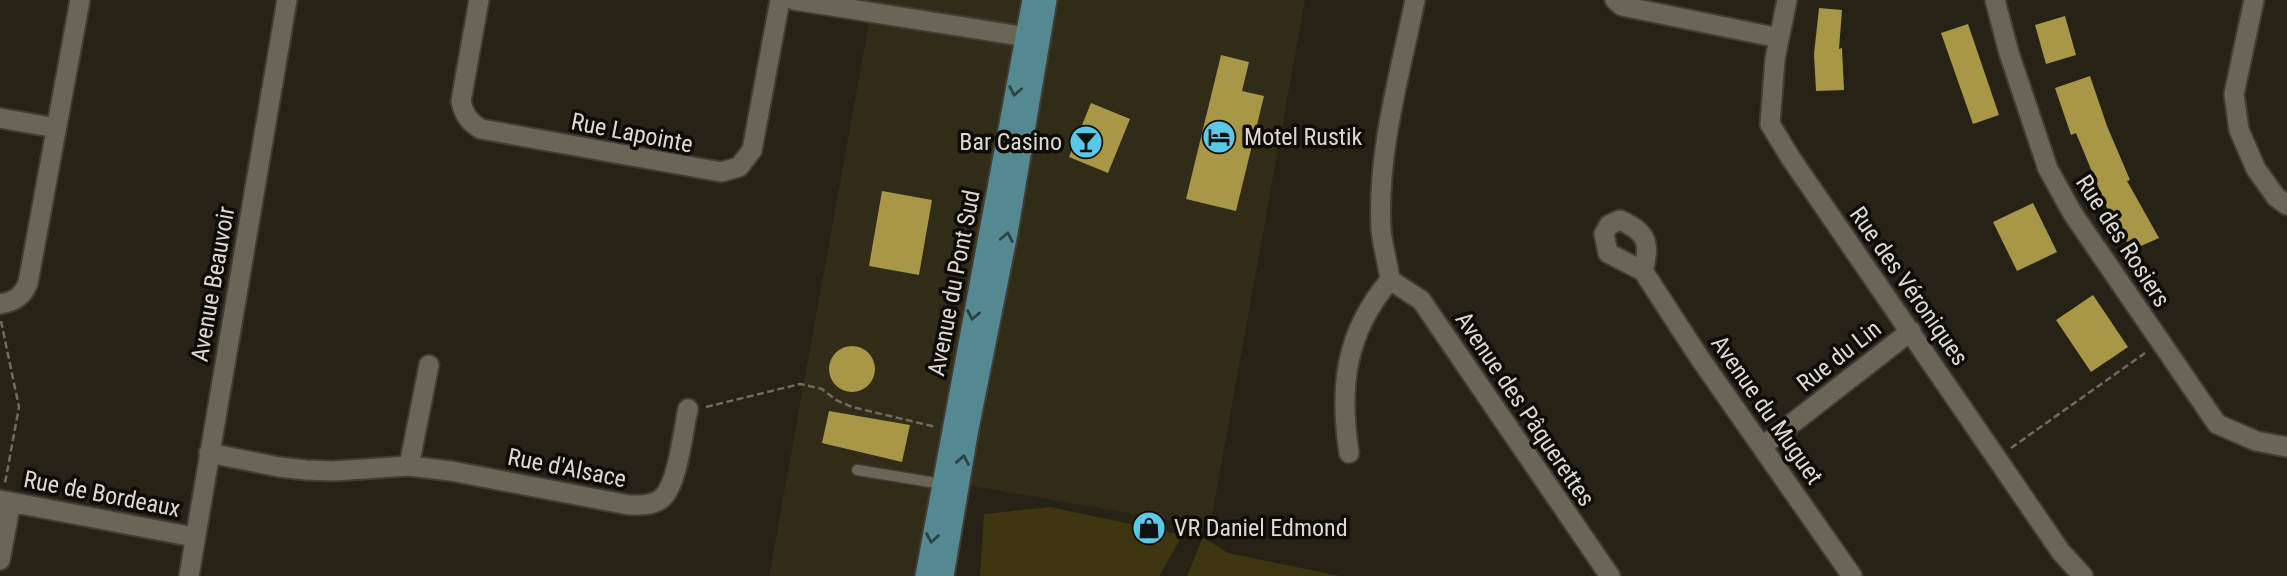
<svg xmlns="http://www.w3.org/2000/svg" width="2287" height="576" font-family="'Roboto Condensed',sans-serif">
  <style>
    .built { fill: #302c18 }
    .green { fill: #3c350f }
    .building { fill: #a79747 }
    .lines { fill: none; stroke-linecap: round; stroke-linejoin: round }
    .service-casing { stroke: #403d34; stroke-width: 13 }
    .minor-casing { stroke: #403d34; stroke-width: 23 }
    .primary-casing { stroke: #403d34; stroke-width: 23 }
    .path { stroke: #6e6c61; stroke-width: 2.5; stroke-dasharray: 7 3.5; stroke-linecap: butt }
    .service { stroke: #696657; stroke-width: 10 }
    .minor { stroke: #696657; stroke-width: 19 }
    .primary { stroke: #548992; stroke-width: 19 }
    .oneway { stroke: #2d4446 }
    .labels { text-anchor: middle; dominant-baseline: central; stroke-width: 7; stroke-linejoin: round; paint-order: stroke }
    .street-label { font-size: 24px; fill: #dbdad1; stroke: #0d0c07 }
    .poi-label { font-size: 24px; fill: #dbdad1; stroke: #0d0c07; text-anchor: start }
  </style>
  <rect width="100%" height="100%" fill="#262316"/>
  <path class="built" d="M873,0H1305L1210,527L937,480L918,576H769Z"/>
  <path class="green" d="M1050,507L1183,535L1159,576H980L984,514Z
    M1203,537L1228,553L1340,576H1187Z"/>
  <path class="building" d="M1819,8L1842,10L1839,49L1842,48L1844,90L1816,91L1814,54Z
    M2065,16L2076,55L2046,64L2035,25Z
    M1968,24L1999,115L1973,124L1941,33Z
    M1221,55L1249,62L1242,91L1264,96L1236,211L1186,199Z
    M2090,76L2107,126L2130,180L2127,181L2159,238L2132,250L2107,208L2076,133L2071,135L2055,88Z
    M1091,103L1130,119L1108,173L1069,157Z
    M882,191L932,200L919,275L869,266Z
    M2033,203L2057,252L2017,271L1993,222Z
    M2093,295L2128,347L2091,372L2056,320Z
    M829 369a23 23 0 1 1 46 0a23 23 0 1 1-46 0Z
    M829,411L910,425L902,462L822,443Z"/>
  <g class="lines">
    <defs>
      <path id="service" d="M857,470L942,484"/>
      <path id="minor" d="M479,0L461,101C464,115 469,122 481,129L721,172L739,167L752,150L780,0
        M794,0L1040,39
        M1615,0L1622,6L1779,38
        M1787,0L1775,59L1770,124L1790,157L2061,552L2083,576
        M1995,0L2009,53L2048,169L2073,214L2217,424L2256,441L2287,447
        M2254,0L2234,94L2239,130L2256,169L2276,197L2287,205
        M0,118L56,128
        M1643,271C1651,243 1647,232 1620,220L1609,225L1604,234L1608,253L1643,271L1699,357L1852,576
        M1390,280L1421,300L1610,576
        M0,304C15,301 22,297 28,283L80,0
        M1763,446L1911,331
        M209,453L279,467L306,470L333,471L409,466L451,471L629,505C640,505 651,506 661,499C678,486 683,430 688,409
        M1349,453C1339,387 1345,333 1390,280C1388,263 1382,245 1381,228C1377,152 1400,74 1415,0
        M409,466L429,365
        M0,500L194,537
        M0,560L11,502
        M189,576L287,0"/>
      <path id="primary" d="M925,576L1032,0
        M944,576L968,434L1008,233L1047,0"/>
    </defs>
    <use href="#service" class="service-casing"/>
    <use href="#minor" class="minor-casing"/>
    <use href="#primary" class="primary-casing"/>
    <path class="path" d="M1,321L19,407L5,483
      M706,407L800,384L822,389L836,400L852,407L936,427
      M2011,448L2145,353"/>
    <use href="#service" class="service"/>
    <use href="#minor" class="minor"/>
    <use href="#primary" class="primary"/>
  </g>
  <defs><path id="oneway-chevron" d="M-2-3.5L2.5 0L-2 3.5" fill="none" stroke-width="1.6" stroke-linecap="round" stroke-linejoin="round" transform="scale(1.75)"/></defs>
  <g class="oneway">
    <use href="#oneway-chevron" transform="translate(1015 91) rotate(101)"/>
    <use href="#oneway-chevron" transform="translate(1007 237) rotate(-79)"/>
    <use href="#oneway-chevron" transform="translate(973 315) rotate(101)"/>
    <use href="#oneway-chevron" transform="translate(963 460) rotate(-80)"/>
    <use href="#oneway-chevron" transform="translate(932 538) rotate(100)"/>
  </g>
  <defs>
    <symbol id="hotel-disc" viewBox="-11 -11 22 22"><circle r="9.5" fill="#5ac8e6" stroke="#0d0c07"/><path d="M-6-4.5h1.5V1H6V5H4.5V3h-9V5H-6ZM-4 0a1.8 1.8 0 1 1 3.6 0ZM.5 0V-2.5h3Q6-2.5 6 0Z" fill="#111"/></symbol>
    <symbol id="bar-disc" viewBox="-11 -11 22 22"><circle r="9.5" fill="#5ac8e6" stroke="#0d0c07"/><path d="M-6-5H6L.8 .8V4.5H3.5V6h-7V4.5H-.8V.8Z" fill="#111"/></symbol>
    <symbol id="shop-disc" viewBox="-11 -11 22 22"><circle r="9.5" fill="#5ac8e6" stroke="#0d0c07"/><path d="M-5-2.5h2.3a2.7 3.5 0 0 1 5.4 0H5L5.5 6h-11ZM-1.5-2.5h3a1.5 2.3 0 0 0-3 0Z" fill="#111"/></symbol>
  </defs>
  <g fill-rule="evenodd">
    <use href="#hotel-disc" x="1200" y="118" width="38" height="38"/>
    <use href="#bar-disc" x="1067" y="123" width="38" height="38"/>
    <use href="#shop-disc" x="1130" y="509" width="38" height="38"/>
  </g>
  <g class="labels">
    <g class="street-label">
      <text transform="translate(632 133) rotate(11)">Rue Lapointe</text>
      <text transform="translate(2123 241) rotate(57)">Rue des Rosiers</text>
      <text transform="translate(954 283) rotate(-79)">Avenue du Pont Sud</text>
      <text transform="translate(213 284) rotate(-80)">Avenue Beauvoir</text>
      <text transform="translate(1909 286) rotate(55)">Rue des Véroniques</text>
      <text transform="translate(1839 356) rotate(-38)">Rue du Lin</text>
      <text transform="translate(1525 409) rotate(56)">Avenue des Pâquerettes</text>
      <text transform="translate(1767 410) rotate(55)">Avenue du Muguet</text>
      <text transform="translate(567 468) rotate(11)">Rue d'Alsace</text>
      <text transform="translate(102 494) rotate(11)">Rue de Bordeaux</text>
    </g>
    <g class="poi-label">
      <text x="1244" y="137">Motel Rustik</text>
      <text x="1062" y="142" text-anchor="end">Bar Casino</text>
      <text x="1174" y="528">VR Daniel Edmond</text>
    </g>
  </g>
</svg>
